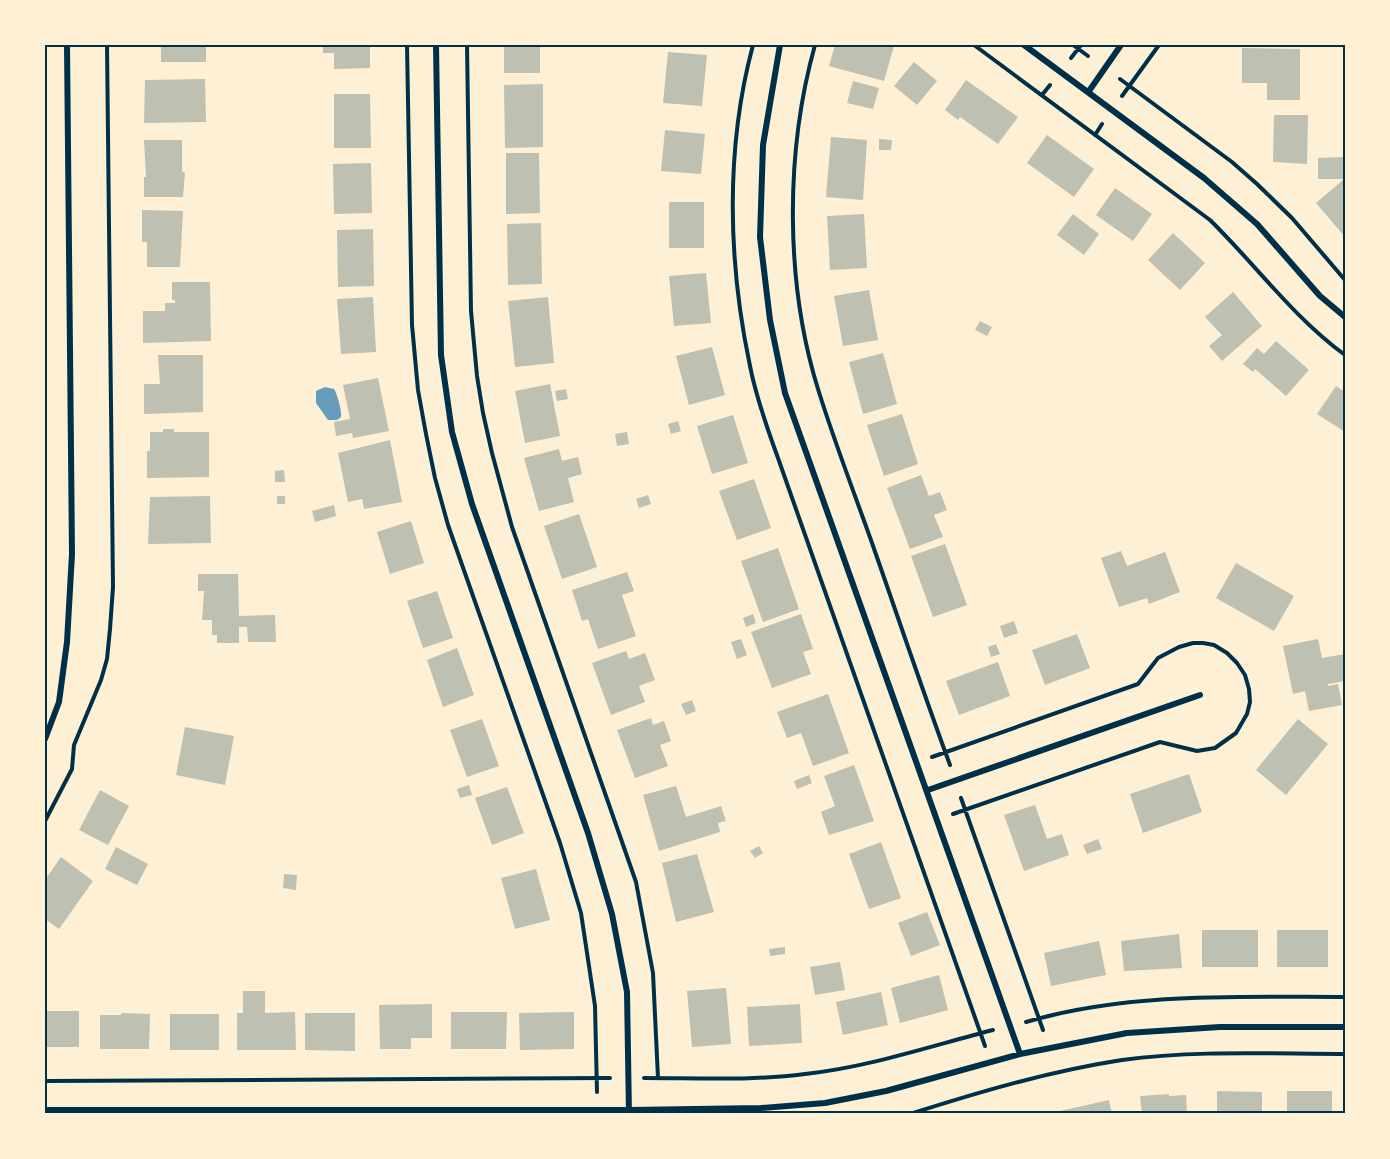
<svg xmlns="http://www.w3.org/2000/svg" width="1390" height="1159" font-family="Cabin,sans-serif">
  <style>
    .water { fill: #669bbc }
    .building { fill: #bec0b2 }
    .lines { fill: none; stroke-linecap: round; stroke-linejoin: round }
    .path { stroke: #003049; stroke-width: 4 }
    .minor { stroke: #003049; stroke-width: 6 }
    .neatline { fill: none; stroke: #003049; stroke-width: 2 }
  </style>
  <rect width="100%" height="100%" fill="#fdf0d5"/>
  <path class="water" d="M325,387L334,389C337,393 342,412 341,417L337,420H328L316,403V391Z"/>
  <path class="building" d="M161,45H206V62H161Z
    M323,45H370V68L334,69V53H323Z
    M504,45H540V73H504Z
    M835,45L894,46L884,81L829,66Z
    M1242,48L1300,49V100H1267V83H1242Z
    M668,52L707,55L702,106L663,103Z
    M914,62L937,81L917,105L894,86Z
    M205,79L206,122L144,123L145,80Z
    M966,80L1018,117L998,144L960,117L958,120L945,110Z
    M853,81L879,88L873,109L847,103Z
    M543,84V147L505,148L504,85Z
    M334,94H370L371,148H334Z
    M1274,115H1308L1307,164L1273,162Z
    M665,130L705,134L701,174L661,171Z
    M1047,135L1094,169L1074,197L1027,163Z
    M831,137L867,140L863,200L826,197Z
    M879,139L892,140L891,150H879Z
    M144,140H182V171L185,173L183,197H144V177H146Z
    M506,153H539L540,213L506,214Z
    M1344,157L1345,179H1318V158Z
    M371,163L372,213L334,214L333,164Z
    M1343,180L1345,182V237L1316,203Z
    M1115,188L1152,214L1133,241L1096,215Z
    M669,202H704V248H669Z
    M142,210L183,211L180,267H147V242H142Z
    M864,214L867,268L830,270L827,216Z
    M1073,214L1099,234L1084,255L1057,235Z
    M541,223L542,284L508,285L507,224Z
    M373,229L374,286L338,287L337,230Z
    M1173,233L1205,263L1180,290L1148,260Z
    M706,273L711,323L674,326L669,276Z
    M172,282H210L211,341L143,343V311H165V303H175V300H172Z
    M869,290L878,340L843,346L834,296Z
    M1233,292L1262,326L1222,361L1209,346L1222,335L1205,317Z
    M373,297L376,352L341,354L337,299Z
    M548,297L554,363L515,367L508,301Z
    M980,321L992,327L987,336L975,330Z
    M1276,341L1309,370L1286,396L1255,369L1253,372L1243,364L1257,348L1264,354Z
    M712,347L725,395L689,405L676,356Z
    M883,353L897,404L863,414L849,362Z
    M158,355H203V412L144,414V384H160Z
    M378,378L389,431L353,438L352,433L336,436L334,422L350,419L343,385Z
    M550,384L560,436L525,443L515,391Z
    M1336,386L1345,392V432L1317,414Z
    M566,389L568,399L557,401L555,391Z
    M902,414L918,464L884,476L867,425Z
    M733,415L748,463L712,474L697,426Z
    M678,421L681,431L671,434L668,424Z
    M163,429H174V432H209V477L147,478V451H150V432H163Z
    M627,432L629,444L617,446L615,434Z
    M390,440L402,502L364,509L362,499L348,502L338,453Z
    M559,449L562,461L578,457L582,474L568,478L574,502L539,511L524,458Z
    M284,470L285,482H275V471Z
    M921,475L929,496L940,492L947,510L934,515L943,537L910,549L887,488Z
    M754,479L771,528L737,540L719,491Z
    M648,495L651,504L639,508L636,499Z
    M210,496L211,543L148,544L150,497Z
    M277,496H285V504H277Z
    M334,505L336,516L315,522L312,511Z
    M579,514L597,567L562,579L544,526Z
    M411,521L424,563L390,574L377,532Z
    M945,544L967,605L933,617L911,556Z
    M778,548L799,609L763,622L741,561Z
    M1121,551L1127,566L1165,552L1180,592L1149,604L1147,598L1119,607L1101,558Z
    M1236,563L1294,596L1274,631L1216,598Z
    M627,572L634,591L622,595L636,636L598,649L588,619L582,621L572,590Z
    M198,574H238L239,616L275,615L276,642H248L247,627H239V643H217V635H212V620H202L204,591H198Z
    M437,591L453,638L423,648L407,601Z
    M753,614L756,623L746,627L743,618Z
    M801,614L813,649L803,652L811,674L772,688L751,632Z
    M1014,621L1018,633L1004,638L1000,626Z
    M1077,634L1090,668L1045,685L1032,650Z
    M741,639L747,655L737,659L731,642Z
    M1318,639L1322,658L1345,654V681L1328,684V686L1338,684L1342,705L1309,711L1305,691L1293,694L1283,646Z
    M996,644L1000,654L991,657L988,647Z
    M457,648L474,695L443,707L427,660Z
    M626,651L629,659L645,653L655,680L639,686L645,702L611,715L592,663Z
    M998,662L1010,696L959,715L946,681Z
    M828,694L849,753L813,766L801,733L787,738L777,712Z
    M692,700L696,711L686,715L681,704Z
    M651,718L653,725L664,721L671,741L660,745L668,766L635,778L617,730Z
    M482,719L499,766L467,777L450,730Z
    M1298,719L1328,744L1286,795L1256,770Z
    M185,727L234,736L225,785L176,775Z
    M854,765L874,821L829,835L821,812L835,806L824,776Z
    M1189,774L1202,812L1143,833L1130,794Z
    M809,775L812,783L797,789L794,781Z
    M469,785L472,795L460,798L457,789Z
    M676,786L686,817L721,806L726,821L718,823L720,832L659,851L643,795Z
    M507,787L524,833L492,845L475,798Z
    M100,790L129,806L108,845L79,830Z
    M1035,805L1047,839L1062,834L1069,855L1024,871L1004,815Z
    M1098,839L1102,849L1087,854L1083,845Z
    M881,842L901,898L869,909L849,854Z
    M759,846L763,853L755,858L750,851Z
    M116,847L148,864L137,885L105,869Z
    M697,854L714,912L676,922L662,863Z
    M61,857L93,881L59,929L45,919V880Z
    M536,869L550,920L515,929L501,878Z
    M284,874L297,875L296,890L283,888Z
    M927,912L940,945L911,956L898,923Z
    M1202,930H1258V967H1202Z
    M1277,930H1328V967H1277Z
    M1179,934L1182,968L1124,971L1121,941Z
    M1099,941L1106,975L1051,986L1044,953Z
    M785,947V954L770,956L769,949Z
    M840,962L845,990L815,995L810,967Z
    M939,975L948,1010L900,1023L891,988Z
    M726,988L731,1044L692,1047L687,991Z
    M243,991H265V1013L295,1012L296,1050H237V1013H243Z
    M881,992L888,1025L843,1035L836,1002Z
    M432,1004V1038H411V1049H380L379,1005Z
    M800,1004L802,1043L749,1046L747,1007Z
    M45,1011H79V1047H45Z
    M451,1012H507L506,1049H451Z
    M574,1012V1049L520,1050L519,1013Z
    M121,1013L150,1014L149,1049H100V1015H121Z
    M305,1013H355V1051L305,1050Z
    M170,1014H219V1050H170Z
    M1217,1091L1262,1092V1114H1217Z
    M1287,1091H1332V1114H1287Z
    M1169,1094V1096L1186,1095L1187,1114H1142L1140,1096Z
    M1109,1100L1112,1114H1060V1111Z"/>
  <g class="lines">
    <path class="path" d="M407,45L412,325L418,390L426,434L435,478L448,525L560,843L581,913L595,1006L597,1092
      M467,45L471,311L477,376L483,413L492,453L512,527L636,882L653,973L658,1078
      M753,45C725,149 728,262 750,366C756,397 767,428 778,458L985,1046
      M815,45C785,152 785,283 818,389C834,441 854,492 872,543C898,617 923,692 950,765
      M974,45L1210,220C1255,264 1293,317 1345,355
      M1073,45L1088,56
      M1071,58L1081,45
      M1120,79L1232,162L1257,184L1292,218L1345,280
      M1042,95L1050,85
      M1122,96L1159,45
      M1095,135L1102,124
      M932,757L1138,684L1158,658L1179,647L1193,643H1203L1214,645L1227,653L1237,663L1245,675L1249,689L1250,702L1247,714L1236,733L1215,748L1197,751L1160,742L953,814
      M961,798L1043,1030
      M45,821L72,769L74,745L101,680L107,659L110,629L113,587L107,45
      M1026,1022C1130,992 1239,997 1345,997
      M644,1078C697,1078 752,1081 805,1074C869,1067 931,1046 993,1030
      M45,1081L610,1078
      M910,1114C979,1092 1050,1071 1122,1060C1195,1050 1271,1054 1345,1054"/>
    <path class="minor" d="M436,45L441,355L452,432L472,504L588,833L612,914L627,992L629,1114
      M780,45L763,145L760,237L770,320L785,393L1020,1054
      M1024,45L1204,178L1257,224L1320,296L1345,317
      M1089,91L1121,45
      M45,739L59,702L67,642L72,554L67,45
      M928,790L1200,695
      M45,1110H629L761,1108L825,1103L886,1091L1020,1054L1127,1033L1220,1027H1345"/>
  </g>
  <rect width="1390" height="1159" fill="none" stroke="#fdf0d5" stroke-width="93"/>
  <rect x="46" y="46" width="1298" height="1066" class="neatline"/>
</svg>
